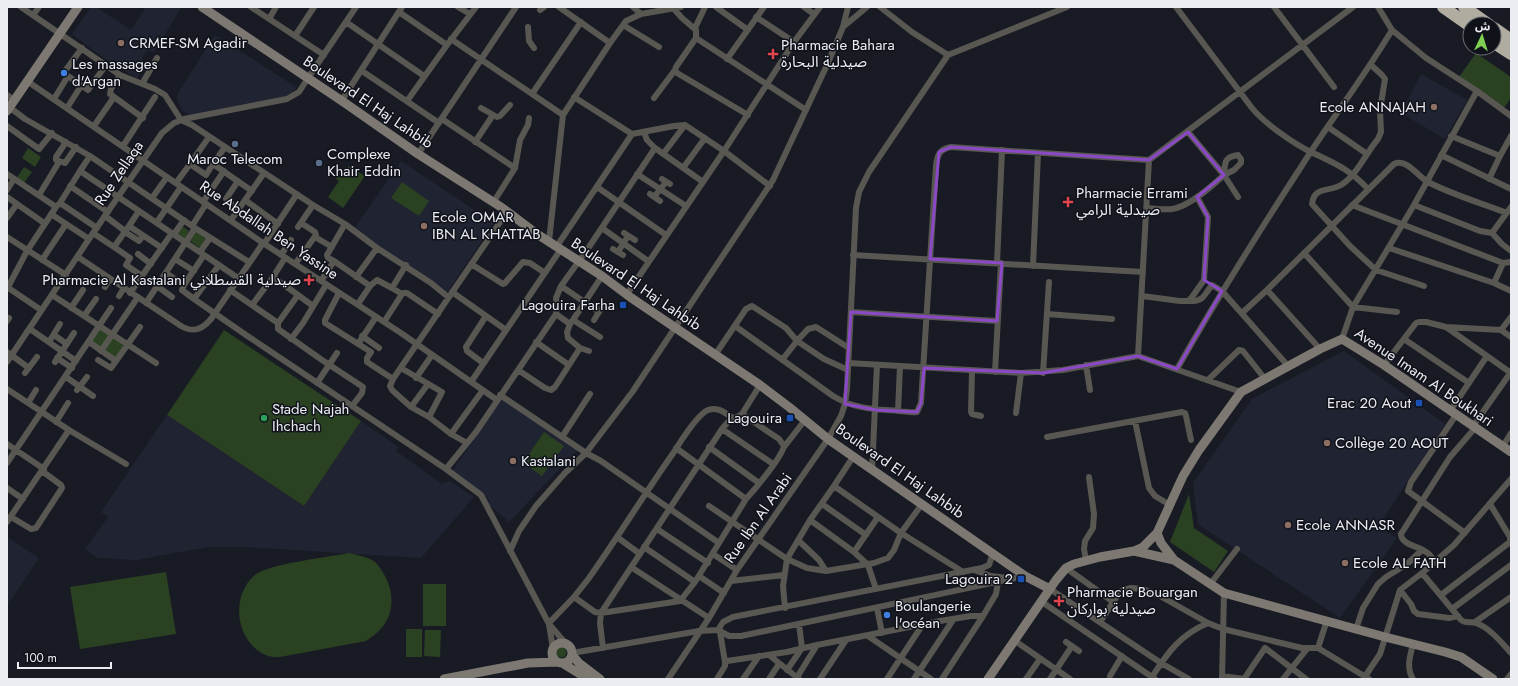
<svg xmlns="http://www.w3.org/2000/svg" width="1518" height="686" font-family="Jost,'Noto Sans Arabic',sans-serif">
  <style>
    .built { fill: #202432 }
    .green { fill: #2a4122 }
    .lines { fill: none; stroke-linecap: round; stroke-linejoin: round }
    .street { stroke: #595752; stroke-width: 6 }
    .secondary { stroke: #7d7972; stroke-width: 9 }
    .highway { stroke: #b1aca0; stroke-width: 12 }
    .marked { fill: none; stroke: #8c49c7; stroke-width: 3; stroke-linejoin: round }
    .education-dot { fill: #8d6e63; stroke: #10121a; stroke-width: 1.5 }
    .health-dot { fill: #e0444e; stroke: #10121a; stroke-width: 1.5 }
    .shop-dot { fill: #3f7fe0; stroke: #10121a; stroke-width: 1.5 }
    .service-dot { fill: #5c6f8a; stroke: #10121a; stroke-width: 1.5 }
    .transit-dot { fill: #1a4fb4; stroke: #10121a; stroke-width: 1.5 }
    .leisure-dot { fill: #2e9e5b; stroke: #10121a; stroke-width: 1.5 }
    .labels { text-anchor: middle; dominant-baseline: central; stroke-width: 3; stroke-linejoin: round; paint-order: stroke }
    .poi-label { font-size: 15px; fill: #ebedf3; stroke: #10121a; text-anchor: start }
    .street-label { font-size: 15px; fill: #ebedf3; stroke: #10121a }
  </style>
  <rect width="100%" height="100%" fill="#191b24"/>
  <path class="built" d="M91,7H96L131,30L146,7H179L181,8L154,52L147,51L142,58L146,65L137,78L108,61L72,34Z
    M215,35L296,87L294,93L278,99L190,115L183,111L177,100L178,93Z
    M1421,74L1467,100L1445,139L1401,113Z
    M401,161L494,223L446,294L354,229Z
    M1344,351L1445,424L1378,527L1397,538L1340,618L1198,524L1193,483L1252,399Z
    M502,398L578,450L509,522L487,503L490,500L452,472Z
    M167,415L304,506L361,421L399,447L396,451L442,484L450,481L474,497L421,558L247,547H208L136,560L98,558L85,549L108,517L101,512Z
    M7,537L39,558L7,606Z"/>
  <path class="green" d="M1476,53L1511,77V98L1504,108L1459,77Z
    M28,148L41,157L35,167L22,158Z
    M349,166L365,176L343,208L328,197L339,181L335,178L341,169L345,171Z
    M24,167L32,172L23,184L16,179Z
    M402,182L429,201L419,216L391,198Z
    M182,226L189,231L184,240L176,235Z
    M196,231L207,238L200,248L189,240Z
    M99,328L110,335L101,348L91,341Z
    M224,330L361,421L304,506L167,415Z
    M113,337L124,344L115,358L104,351Z
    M544,432L564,446L542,476L523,463Z
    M1189,494L1194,528L1228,551L1214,572L1170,542Z
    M349,553C357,555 369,557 375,562C380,567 383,572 386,578C398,604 390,627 366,641L280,657C276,657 271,657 268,656C236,644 229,597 255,575C267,564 330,557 349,553Z
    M166,572L176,634L80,649L70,587Z
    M423,584H446V626H423Z
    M406,629H422V657H406Z
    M425,630H441L440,657L424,656Z
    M555.5 652a5.5 5.5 0 1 1 11 0a5.5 5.5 0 1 1-11 0Z"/>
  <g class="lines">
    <path class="street" d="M21,7L120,75L155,89L165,95L181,120L192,125L313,205L345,224L377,248L431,283L448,297
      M251,7L324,55
      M458,7L470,14
      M559,7L610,43
      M633,7L641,14
      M716,7L748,30
      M804,7L814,14
      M880,7L912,32L948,55
      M1176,7L1252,108C1264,123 1294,144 1311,152C1336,164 1349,169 1368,189
      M1274,7L1334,87
      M1378,7L1392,30L1426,58L1477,91L1511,116
      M673,8L682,18L696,30V38L806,110
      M540,10L544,7
      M399,12L447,45
      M33,15L39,7
      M756,17L794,42
      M269,19L276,7
      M346,22L424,76
      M623,25L659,47
      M528,27L529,41L534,48
      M843,27L867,7
      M695,28L705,7
      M295,36L314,7
      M696,38L676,67L675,70L677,73L748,115
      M451,39L563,115
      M82,48L65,71V74L68,76L88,90L106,65
      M727,59L764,7
      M1371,65L1382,75L1385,79L1380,110L1381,132L1378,139C1366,153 1357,175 1341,185C1329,192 1314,186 1312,204L1350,246L1376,270L1424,286
      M362,71L439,123
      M120,75L111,89L110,94L143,118
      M27,81L263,243L401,333L497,400
      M142,84L157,58
      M532,94L581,22
      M7,95L14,100
      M574,97L632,134L674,126L685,125L724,151L770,186
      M654,98L675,70
      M54,99L68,76
      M342,100L402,7
      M407,101L447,45L476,7
      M9,107L25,119L90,156L195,228L146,303
      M67,108L81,86
      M481,108L497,117L500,116L510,105
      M442,119L515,168
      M7,126L39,149L52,133
      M94,126L114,97
      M1328,127L1367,154
      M644,132L647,140L655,148
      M1451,136L1500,156L1511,136
      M66,142L56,157V160L65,163L76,147
      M475,142L493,115
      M123,146L155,97
      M418,154L516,7
      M663,154L685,125
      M1441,155L1511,189
      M90,156L80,171L238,278
      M190,164L209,137
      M213,164L225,147
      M683,168L705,138
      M7,174L56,207L60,203L97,228
      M637,174L686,206
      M1224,175C1225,162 1224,157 1238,155L1241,159V163L1234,170L1224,175L1238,197
      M662,179L670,184
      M1489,179L1500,156
      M238,181L226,199L238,210
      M176,183L190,164L206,175L213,164L252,191
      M70,186L108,212
      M597,187L666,235
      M7,190L14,179
      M650,194L660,201
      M39,195L59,162
      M7,197L44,223
      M654,197L666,182
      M152,198L167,177
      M245,200L278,224
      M203,202L224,171
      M60,203L80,171
      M493,203L515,168L520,140L528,125L529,118
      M1352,205L1503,263
      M1414,205L1480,231L1492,233L1502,244L1511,251
      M1147,208C1155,209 1164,210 1172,209C1189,207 1212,186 1224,175L1188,132
      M51,214L89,239
      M105,216L125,231
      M7,218L17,204
      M231,220L264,173
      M157,222L181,187
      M129,226L139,211
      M192,226L206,204
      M298,227L313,205
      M195,228L249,262
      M602,228L648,261
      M125,232L139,241L143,236
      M93,233L114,247L129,226L162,248
      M624,233L635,240
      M1492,233L1511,207
      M174,234L184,220
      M7,237L66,275
      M315,237L332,247
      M549,241L563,115L610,43L626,21L641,14L681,7
      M264,244L297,194
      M557,246L632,134
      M114,247L130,258L126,265L142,276
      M1389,248L1494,283L1511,291
      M613,249L623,255
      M200,252L210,238
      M618,252L628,236
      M1304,253L1353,307L1397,312
      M138,254L151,264
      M281,255L291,240
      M853,255L1143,272
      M78,257L181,326C193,333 202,330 211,319L263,243
      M285,258L273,277L298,295L278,323V329L322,360L363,387L362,393L352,406
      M175,259L194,271
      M42,260L66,224
      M334,261L328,258L327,255L345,224
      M997,263L1002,150
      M295,264L316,235L315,232L301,223
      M471,264L503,284L505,283L523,262L530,263L545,273
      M219,265L194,299L246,335L446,469
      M406,265L392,288L402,294L404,293H407L438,314
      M1033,266L1038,153
      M166,273L184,285L204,255
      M356,277L377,248
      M321,281L334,261L370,286L358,304
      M1494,283L1503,263L1511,262
      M184,285L182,290L194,299
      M157,286L172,297
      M370,286L377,280L392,288
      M561,286L599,312
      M7,287L41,310
      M105,287L110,279
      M7,289L27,251L56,207
      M230,290L278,323
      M452,292L506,330
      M130,293L172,233
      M339,293L325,320V323L371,352L367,358V362L393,379L507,212
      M627,294L724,151L794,42L820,7
      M52,295L156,363
      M298,295L313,306
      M119,296L124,288
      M1142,296L1180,301H1188L1192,297L1204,280L1208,217L1197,197
      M1188,301C1204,302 1203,296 1212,285L1222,291L1289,367
      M252,305L273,277
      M71,308L83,290
      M851,312L997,321
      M1242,313L1267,290
      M556,314L570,324L573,320L600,337
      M1047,314L1112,319
      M84,316L96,299
      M573,320L602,276
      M594,320L602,307
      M7,321L9,318
      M384,322L402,294
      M570,324L567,332L568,338L580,348
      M735,326L833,396C854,409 874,409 898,411C904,411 910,413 917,412L921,403L936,166C937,156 939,149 951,147L1149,160L1353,7
      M1446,327L1501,330L1511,337
      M30,329L76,361
      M1501,330L1511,317
      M54,335L67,344
      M362,336L379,348
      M291,339L303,323L326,285
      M1342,339L1353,307L1414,205L1477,91
      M1404,339L1469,383
      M49,342L60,324
      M89,342L116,361L140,327
      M536,342L569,365
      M358,344L376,317
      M1320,349L1267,290L1394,164C1407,158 1417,176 1428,182C1453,195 1481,203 1507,213
      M101,351L138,297
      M7,352L29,368
      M715,355L746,309L752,306L786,328L797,341L782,360
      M1138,356L1149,160
      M57,358L72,368
      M98,360L111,368L116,361
      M7,362L89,239L162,133L174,123L184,119L287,99L299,92L308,78L356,7
      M55,362L74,333
      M483,363L467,351L466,347L486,316
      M848,363L1021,373L1063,370L1138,356L1241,392
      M1086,365L1090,390
      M1384,365L1416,323L1419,322H1426L1446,327L1511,373
      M401,368L442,392L429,417
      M1177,369C1216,300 1258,233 1301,167C1330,121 1364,77 1392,30
      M518,370L545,388L551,390L555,387L580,348L589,351
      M848,370L824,359L797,341L808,329L816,327L849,348
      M972,371L971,412L972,414L981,416
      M995,372L1001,263
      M25,373L37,357
      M1043,373L1049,282
      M66,377L93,396
      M416,378L432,355
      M393,379L390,386L392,390L411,407L429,417L451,434L467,443
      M1208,380L1239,350L1243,351L1265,379
      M471,382L561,249
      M317,383L337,353
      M7,389L69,430L7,522
      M77,390L87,377
      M500,395L586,453L601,461L719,543L695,582L680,601L601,613L595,612L574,597
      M28,403L36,390
      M411,407L428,384
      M898,411L900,366
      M1450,411L1487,356
      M1016,413L1021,373
      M1456,415L1411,482L1408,491L1465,533
      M1135,421L1149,488L1155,496L1170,505
      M56,422L68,403
      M1473,426L1511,372
      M722,429L728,422L742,414L760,385
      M69,430L126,464
      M451,434L483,390
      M562,437L590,394
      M1047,437L1182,412L1185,413L1186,416L1191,440
      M7,444L44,469
      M1503,446L1511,433
      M709,447L759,483
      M784,447L805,420
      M676,448L746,499C755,489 782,457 784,446L779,439L742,414
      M7,463L111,308
      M872,470L877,365
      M834,486L853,457
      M7,488L23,499
      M822,504L866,535
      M709,506L787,559L807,568L826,571
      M11,517L31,529L36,528L62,488L61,485L42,471
      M810,520L854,552L878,517
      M657,529L708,563
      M617,537L640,554
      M798,540L819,560L826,571L874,563L888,558L894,550L901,533L922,504
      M719,543L746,499
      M644,547L695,582
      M510,551L519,531L536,506L564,474L586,453L633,391L773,180L827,65L843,27L848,7
      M854,552L868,565L876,589
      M713,554L737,570
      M1086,560L1084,549L1085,541L1093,528L1094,514L1089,477
      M1435,561C1432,558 1430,554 1426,552C1419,546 1401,545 1401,534L1450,457L1475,428
      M631,567L709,618
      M1066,568L1112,601
      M974,570L991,576L1007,578
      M1422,573L1461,620C1466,624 1471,621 1476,623C1490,628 1501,642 1511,653
      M699,576L724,593
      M731,581L784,575
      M1211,583L1237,549
      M1050,589L1161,663L1189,679
      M1400,590L1411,604L1414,611L1418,614L1449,618L1458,616
      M1441,595L1510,542V537L1490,504
      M1042,602L1155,679
      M785,608L783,586L787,559L810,520L834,486L901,533L963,572
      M877,608L882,633
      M1452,609L1511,565
      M1100,622L1119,593L1123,590L1131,588L1143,589L1160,596L1208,623L1223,629L1302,648H1318L1369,679
      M1475,622L1511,597
      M549,623L574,597L589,578C618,537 645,493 674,452C680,442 698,414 708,410C718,406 726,414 733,418
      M549,624L553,649
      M1356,629L1363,608L1378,584L1386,577L1407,564L1422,550
      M718,630L723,622L733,617L982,568L989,565L993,553
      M720,632L725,662
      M868,636L931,679
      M1015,641L1070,679
      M1066,642L1079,651
      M567,645L549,624L481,495L446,469L476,432L556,314L557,306L556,298L561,286L589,247L655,148L703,182
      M603,648L600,623L601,613L722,429L773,464
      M1318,648L1327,620
      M572,653L699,631L718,630L729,636H741L1025,576
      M769,655L799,679
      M787,670L802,648L799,624
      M1110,676L1122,656
      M1222,676L1244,679L1265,648L1306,679
      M1152,677C1168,652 1180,635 1208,623
      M1364,678L1380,654L1400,590L1422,573L1454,545L1511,479
      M668,679L709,618L737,570L828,439L841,416L845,404L847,389L856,208L859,192L869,172L948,55L1067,7
      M717,679L725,666V662L727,661L787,652L817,645L940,621L971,616H983L996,594L998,582
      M743,679L759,656
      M769,679L779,664
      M796,679L817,645
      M820,679L846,640
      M887,679L923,624
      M914,679L953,620
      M942,679L983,616
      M1026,679L1040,659
      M1050,679L1072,646
      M1222,679L1224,593
      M1283,679L1307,649
      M1413,679C1406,668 1410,656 1413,644
      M1507,679L1511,674"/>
    <path class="secondary" d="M202,7L345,103L418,154L501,207L537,234L602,276L630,297L760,385L789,407L828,439L1025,576L1050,589
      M7,111L78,7
      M1157,533L1161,543L1174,560L1224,593L1385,637L1445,652L1461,657L1493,679
      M1134,551L1174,560
      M552 653a10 10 0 1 1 20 0a10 10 0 1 1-20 0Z
      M572,655L579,663L600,679
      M562,663L588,679
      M444,679L528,663L557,662
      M988,679L1056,580L1066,568L1074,564L1100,557L1134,551L1143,547L1157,533L1183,476L1199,450L1241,392L1320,349L1342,339L1384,365L1511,452"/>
    <path class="highway" d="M1443,7L1470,26
      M1464,7L1488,24
      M1494,28L1511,40
      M1494,43L1511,54"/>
  </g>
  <path class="marked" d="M1188,132L1224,175L1197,197L1208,217L1204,280L1222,291L1177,369L1138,356L1043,373L924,368L921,403L917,412L876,410L845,404L851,312L997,321L1002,263L930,259L939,152L951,147L1149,160Z"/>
  <g class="education-dot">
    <circle cx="121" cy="43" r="4"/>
    <circle cx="1434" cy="107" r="4"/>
    <circle cx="424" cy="226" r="4"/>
    <circle cx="1327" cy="443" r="4"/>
    <circle cx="513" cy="461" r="4"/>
    <circle cx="1288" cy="525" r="4"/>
    <circle cx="1345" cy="563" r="4"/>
  </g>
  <g class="health-dot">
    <path d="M771 48h4v4h4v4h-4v4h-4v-4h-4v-4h4z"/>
    <path d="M1066 196h4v4h4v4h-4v4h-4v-4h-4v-4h4z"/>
    <path d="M307 274h4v4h4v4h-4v4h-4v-4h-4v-4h4z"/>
    <path d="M1057 595h4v4h4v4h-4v4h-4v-4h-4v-4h4z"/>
  </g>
  <g class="shop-dot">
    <circle cx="64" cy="73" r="4"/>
    <circle cx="887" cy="615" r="4"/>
  </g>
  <g class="service-dot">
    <circle cx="235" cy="144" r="4"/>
    <circle cx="319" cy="163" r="4"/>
  </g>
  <g class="transit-dot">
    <rect x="619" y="301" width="8" height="8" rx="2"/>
    <rect x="1415" y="399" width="8" height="8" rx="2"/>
    <rect x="786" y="414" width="8" height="8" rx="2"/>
    <rect x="1017" y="575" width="8" height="8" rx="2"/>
  </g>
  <circle class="leisure-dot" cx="264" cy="418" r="4"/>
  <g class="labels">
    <g class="poi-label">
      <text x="129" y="43">CRMEF-SM Agadir</text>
      <text x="781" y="45">Pharmacie Bahara<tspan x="781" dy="17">صيدلية البحارة</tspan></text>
      <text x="72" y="64">Les massages<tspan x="72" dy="17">d'Argan</tspan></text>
      <text x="1426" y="107" text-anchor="end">Ecole ANNAJAH</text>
      <text x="327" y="154">Complexe<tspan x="327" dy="17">Khair Eddin</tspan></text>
      <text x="235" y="159" text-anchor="middle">Maroc Telecom</text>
      <text x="1076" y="193">Pharmacie Errami<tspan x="1076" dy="17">صيدلية الرامي</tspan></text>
      <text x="432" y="217">Ecole OMAR<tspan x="432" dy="17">IBN AL KHATTAB</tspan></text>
      <text x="301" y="280" text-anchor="end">Pharmacie Al Kastalani صيدلية القسطلاني</text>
      <text x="615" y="305" text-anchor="end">Lagouira Farha</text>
      <text x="1411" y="403" text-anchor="end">Erac 20 Aout</text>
      <text x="272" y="409">Stade Najah<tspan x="272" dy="17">Ihchach</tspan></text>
      <text x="782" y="418" text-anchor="end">Lagouira</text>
      <text x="1335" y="443">Collège 20 AOUT</text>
      <text x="521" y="461">Kastalani</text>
      <text x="1296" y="525">Ecole ANNASR</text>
      <text x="1353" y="563">Ecole AL FATH</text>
      <text x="1013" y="579" text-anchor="end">Lagouira 2</text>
      <text x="1067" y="592">Pharmacie Bouargan<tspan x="1067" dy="17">صيدلية بواركان</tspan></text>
      <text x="895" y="606">Boulangerie<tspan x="895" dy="17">l'océan</tspan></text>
    </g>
    <g class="street-label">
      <text transform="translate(368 102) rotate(34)">Boulevard El Haj Lahbib</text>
      <text transform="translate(119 173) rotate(-56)">Rue Zellaqa</text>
      <text transform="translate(269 230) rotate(34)">Rue Abdallah Ben Yassine</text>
      <text transform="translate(636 284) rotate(34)">Boulevard El Haj Lahbib</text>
      <text transform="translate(1424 377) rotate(34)">Avenue Imam Al Boukhari</text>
      <text transform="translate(900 471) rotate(35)">Boulevard El Haj Lahbib</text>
      <text transform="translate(758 518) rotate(-55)">Rue Ibn Al Arabi</text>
    </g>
  </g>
  <rect width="1518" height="686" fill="none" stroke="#ebedf3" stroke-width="16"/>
  <g transform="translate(1482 36) rotate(4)"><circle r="19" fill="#10121a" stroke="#686a71"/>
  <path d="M0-3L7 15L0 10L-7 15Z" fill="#7fd052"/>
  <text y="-6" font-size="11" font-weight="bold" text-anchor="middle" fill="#ebedf3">ش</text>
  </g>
  <path d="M18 662v6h93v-6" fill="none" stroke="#ebedf3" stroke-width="2"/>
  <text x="24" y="662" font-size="12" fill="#ebedf3" stroke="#10121a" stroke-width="3" paint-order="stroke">100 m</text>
</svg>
